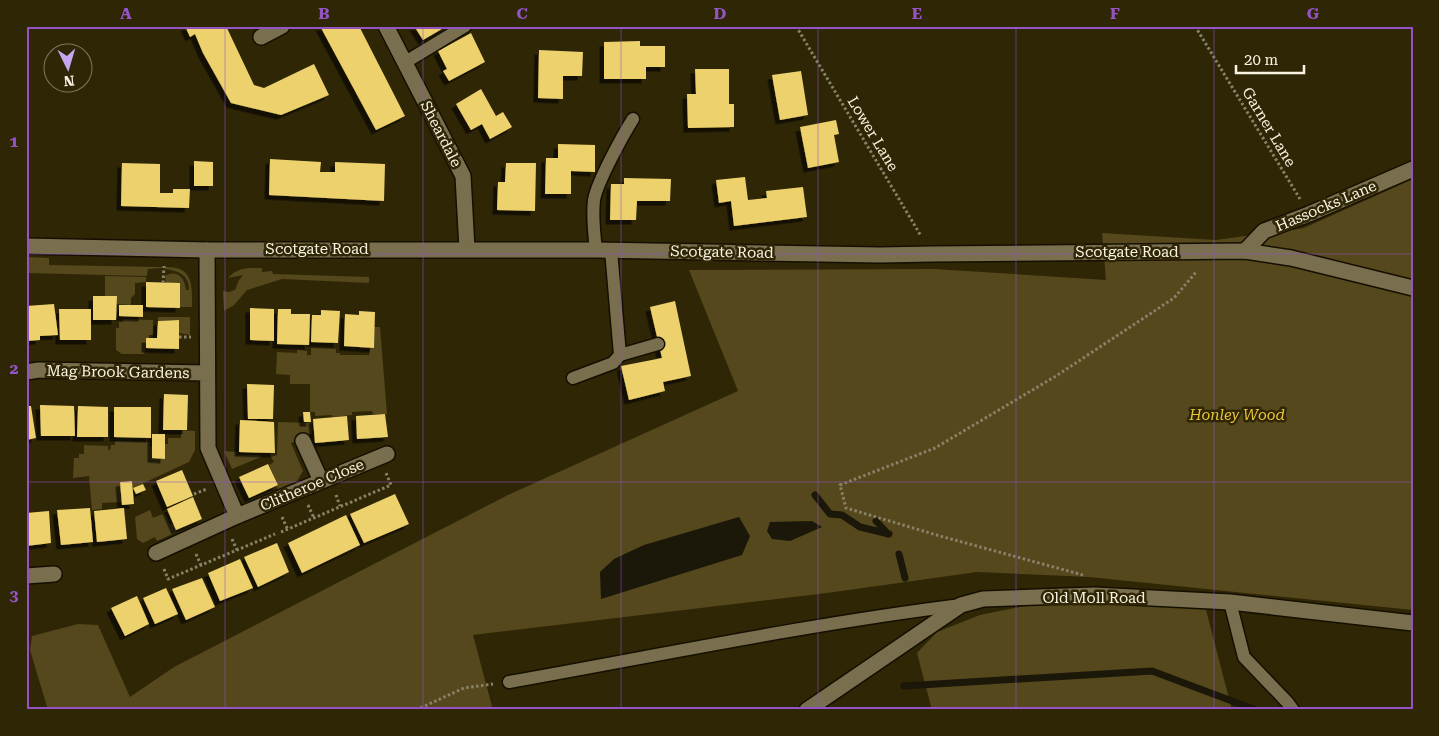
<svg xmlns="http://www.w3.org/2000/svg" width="1439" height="736" font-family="'Roboto Serif',serif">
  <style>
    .green { fill: #54481c }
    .water { fill: #1b1709 }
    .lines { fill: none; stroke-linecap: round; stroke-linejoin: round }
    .stream { stroke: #1b1709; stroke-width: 7 }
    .building { fill: #edd16d; filter: url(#shadow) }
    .lane-casing { stroke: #150f00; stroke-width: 15 }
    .street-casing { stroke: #150f00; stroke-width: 18 }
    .secondary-casing { stroke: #150f00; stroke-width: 18 }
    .path { stroke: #898268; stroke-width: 3; stroke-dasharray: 2.5 2.5; stroke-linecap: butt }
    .lane { stroke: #796f4f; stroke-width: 12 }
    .street { stroke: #796f4f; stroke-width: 15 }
    .secondary { stroke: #796f4f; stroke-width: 15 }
    .grid { fill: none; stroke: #9454c6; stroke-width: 1; stroke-opacity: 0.55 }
    .labels { text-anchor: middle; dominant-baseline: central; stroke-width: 5; stroke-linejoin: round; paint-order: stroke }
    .street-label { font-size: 15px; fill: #f8f3e1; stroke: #2f2606 }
    .park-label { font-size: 15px; font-style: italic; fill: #e9c539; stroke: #2f2606 }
    .neatline { fill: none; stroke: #9454c6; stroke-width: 2 }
    .grid-label { font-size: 16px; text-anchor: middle; font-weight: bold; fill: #9454c6 }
  </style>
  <defs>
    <filter id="shadow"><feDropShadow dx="-4.5" dy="4.5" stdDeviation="0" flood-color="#0009"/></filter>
  </defs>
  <rect width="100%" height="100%" fill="#2f2606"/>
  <path class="green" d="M1413,179V610L1089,577L977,572L827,593L473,635L493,710H48L30,650L32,636L78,624L98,625L130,697L174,667L508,495L738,391L689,270L934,269L1106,280L1102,233L1216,240L1304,228Z
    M26,257L49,258V265L162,267V268L148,269L147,276L26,273Z
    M165,267C194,266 192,286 192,307H180V283H166L165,276C177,269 185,278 186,290H189C189,275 179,271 165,269Z
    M262,268V272L272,271L273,274L369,277V283L282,279L247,290L234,305L224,311L223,291L229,292L235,290L239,280L243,275L228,278C238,267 248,268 262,268Z
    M105,276L146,277V282L135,283V294L131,298V305L117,304L105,296Z
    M158,317H190V335L179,333V320L158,321Z
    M123,319L153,320V335H149V338L146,339V348L144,354H122L116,350V328H119V322H123Z
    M374,327H380L387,414H373L372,411L352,412V415L333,417L332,415L315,416V412H310V384H290V375L276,374L277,352L297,353V350L307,351V355H311V348L336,349V353H340V355H369Z
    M278,422L311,423L312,434L291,443L303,471L297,481L278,489L276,486L278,485L269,465L274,462L271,457L277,455Z
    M181,430L195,431V450L189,462L133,488L132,481L120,482L121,502L102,503V509L92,510L89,476L73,478L74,458H79V454H84V445L108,446V450H110L111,445H115V441L150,442V446H152V458L165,459V444H168V438H181Z
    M224,451L236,452L237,455H260L261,457L232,469Z
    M150,510L153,518L165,513L170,524H174L177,532L157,541L155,537L143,543L137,539L135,517Z
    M1044,602L1205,606L1232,710H932L917,653L937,632L980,615Z"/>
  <path class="water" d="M739,517L750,536L742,555L601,599L600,572L614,559L644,545Z
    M812,521L822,527L790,541L772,539L767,531L770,522Z"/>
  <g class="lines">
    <path class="stream" d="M815,495L830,514L842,515L860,527L889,534
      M876,521L888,534
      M899,554L905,578
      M904,686L1152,671L1256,710"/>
  </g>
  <path class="building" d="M185,26H226L254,85L264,88L314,64L329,95L281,115L231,103L203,53L195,34L190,37Z
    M320,26H359L405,116L376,130Z
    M414,26H447L423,40Z
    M471,33L485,62L449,81L443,71L447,69L438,51Z
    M640,41V46H665V67H646V79H604V42Z
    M539,50L583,52L582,76H563V99L538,98Z
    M695,69H729V104H734V127L688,128L687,94H696Z
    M801,71L808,115L780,120L772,75Z
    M481,89L496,116L503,112L512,127L490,139L482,124L471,130L456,104Z
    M836,120L839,134L834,135L839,162L808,168L800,127Z
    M558,144L595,145V172L571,171V194H545L546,158H558Z
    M270,159L321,162L320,172H335V162L385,164L384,201L269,195Z
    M194,161L213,162V186H194Z
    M122,163L160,164V193H173V189H190L189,208L121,206Z
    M506,163H536L535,211L497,210L498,182H505Z
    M745,177L748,200L767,198L766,191L803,187L807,217L734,226L731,201L719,203L716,180Z
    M624,178L671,179L670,201H637L636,220H610L611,184H624Z
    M146,282L180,283V308L146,307Z
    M93,296H117L116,320H93Z
    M675,301L691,376L663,382L665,391L629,400L621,366L662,358L650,307Z
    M54,304L58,335L40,336V340L26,341V306Z
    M119,305H143V317L119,316Z
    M250,308L274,309V341L250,340Z
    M59,309H91V340H60Z
    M278,309H291V314H310L309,345L277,344Z
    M321,310L340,311L338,343L311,342L312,315H321Z
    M359,311L375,312L374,348L344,346L345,314L359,315Z
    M179,320V349L146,348V338H157L158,321Z
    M247,384L274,385L273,419H248Z
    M164,394L188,395L187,430H163Z
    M40,405L74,406L75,436H41Z
    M26,406H31L36,438L26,440Z
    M78,406L108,407V437H77Z
    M114,407H151V438L114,437Z
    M303,412H310L311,422H304Z
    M385,414L388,437L357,439L356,416Z
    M347,416L349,440L315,443L313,419Z
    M240,420L274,422L275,453L239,452Z
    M152,434H165V459L152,458Z
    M268,464L278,485L249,498L239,477Z
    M182,470L193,496L167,507L156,481Z
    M132,481L134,504L122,505L120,482Z
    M143,484L146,490L136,494L133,488Z
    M395,494L409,524L364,543L350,514Z
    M193,497L202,519L176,530L167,509Z
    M90,508L93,542L61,545L57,510Z
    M124,508L127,539L97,542L94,511Z
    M49,511L51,543L26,546V513Z
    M346,515L360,545L302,573L288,543Z
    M277,543L289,572L258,587L244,557Z
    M240,559L253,588L220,601L208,573Z
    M202,578L215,607L186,620L172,589Z
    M166,588L178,614L155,624L143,598Z
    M137,596L149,624L125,636L111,608Z"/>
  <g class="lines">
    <defs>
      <path id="lane" d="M404,63L465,26
        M596,250C594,233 592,217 594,200C597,182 623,135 633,119
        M611,250L620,355
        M573,378L613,363L620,355L658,344
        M1230,602L1244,657L1288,703L1293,710
        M509,682C660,655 809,624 961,605"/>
      <path id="street" d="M386,26L463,176L467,249
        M261,37L282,26
        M207,250L208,448L237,516
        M1245,251L1264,231L1309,214L1413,169
        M26,372L39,370L207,373
        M303,441L321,481
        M156,553L237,516L387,454
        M26,576L54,574
        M807,710L961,605L983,599L1094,595L1230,602L1413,623"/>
      <path id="secondary" d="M26,246L207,250H596L880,255L932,254L1245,251L1291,258L1413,288"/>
    </defs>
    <use href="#lane" class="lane-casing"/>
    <use href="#street" class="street-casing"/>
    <use href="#secondary" class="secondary-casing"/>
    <path class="path" d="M796,26L921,236
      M1195,26L1300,199
      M163,283L164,266
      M179,337H191
      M194,494L207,489
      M336,495L340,506
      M308,505L314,518
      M282,517L288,530
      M281,532L391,485L386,473
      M232,539L237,550
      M196,554L201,565
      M164,569L168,579L275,534
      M1083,575L940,536L846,508L840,485L935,448L1056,376L1174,298L1197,271
      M416,710L464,688L493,684"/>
    <use href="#lane" class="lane"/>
    <use href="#street" class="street"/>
    <use href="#secondary" class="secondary"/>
  </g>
  <path class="grid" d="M225,26V710M423,26V710M621,26V710M818,26V710M1016,26V710M1214,26V710M26,254H1413M26,482H1413"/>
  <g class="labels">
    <g class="street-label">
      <text transform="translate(1269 127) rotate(59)">Garner Lane</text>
      <text transform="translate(441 134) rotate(63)">Sheardale</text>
      <text transform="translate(873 134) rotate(59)">Lower Lane</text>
      <text transform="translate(1326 206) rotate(-23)">Hassocks Lane</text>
      <text x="317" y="249">Scotgate Road</text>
      <text transform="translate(722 252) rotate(1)">Scotgate Road</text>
      <text x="1127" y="252">Scotgate Road</text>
      <text transform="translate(118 372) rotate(1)">Mag Brook Gardens</text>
      <text transform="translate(312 485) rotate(-23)">Clitheroe Close</text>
      <text x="1094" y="598">Old Moll Road</text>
    </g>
    <g class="park-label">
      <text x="1237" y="415">Honley Wood</text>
    </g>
  </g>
  <rect width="1439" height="736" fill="none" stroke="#2f2606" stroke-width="55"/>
  <g transform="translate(68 68) rotate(175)"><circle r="24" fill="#2f2606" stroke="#7f785e"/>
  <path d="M0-4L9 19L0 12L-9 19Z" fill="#c5a7f1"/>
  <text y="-8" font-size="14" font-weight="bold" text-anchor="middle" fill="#f8f3e1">N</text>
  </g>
  <path d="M1236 65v8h68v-8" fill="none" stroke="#f8f3e1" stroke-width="2.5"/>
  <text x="1244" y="65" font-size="15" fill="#f8f3e1" stroke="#2f2606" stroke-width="4" paint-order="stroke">20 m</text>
  <rect x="28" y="28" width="1384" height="680" class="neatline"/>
  <g class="grid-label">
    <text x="126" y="19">A</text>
    <text x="324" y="19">B</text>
    <text x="522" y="19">C</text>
    <text x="720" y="19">D</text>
    <text x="917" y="19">E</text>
    <text x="1115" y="19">F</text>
    <text x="1313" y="19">G</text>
    <text x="14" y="147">1</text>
    <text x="14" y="374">2</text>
    <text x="14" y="601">3</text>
  </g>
</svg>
